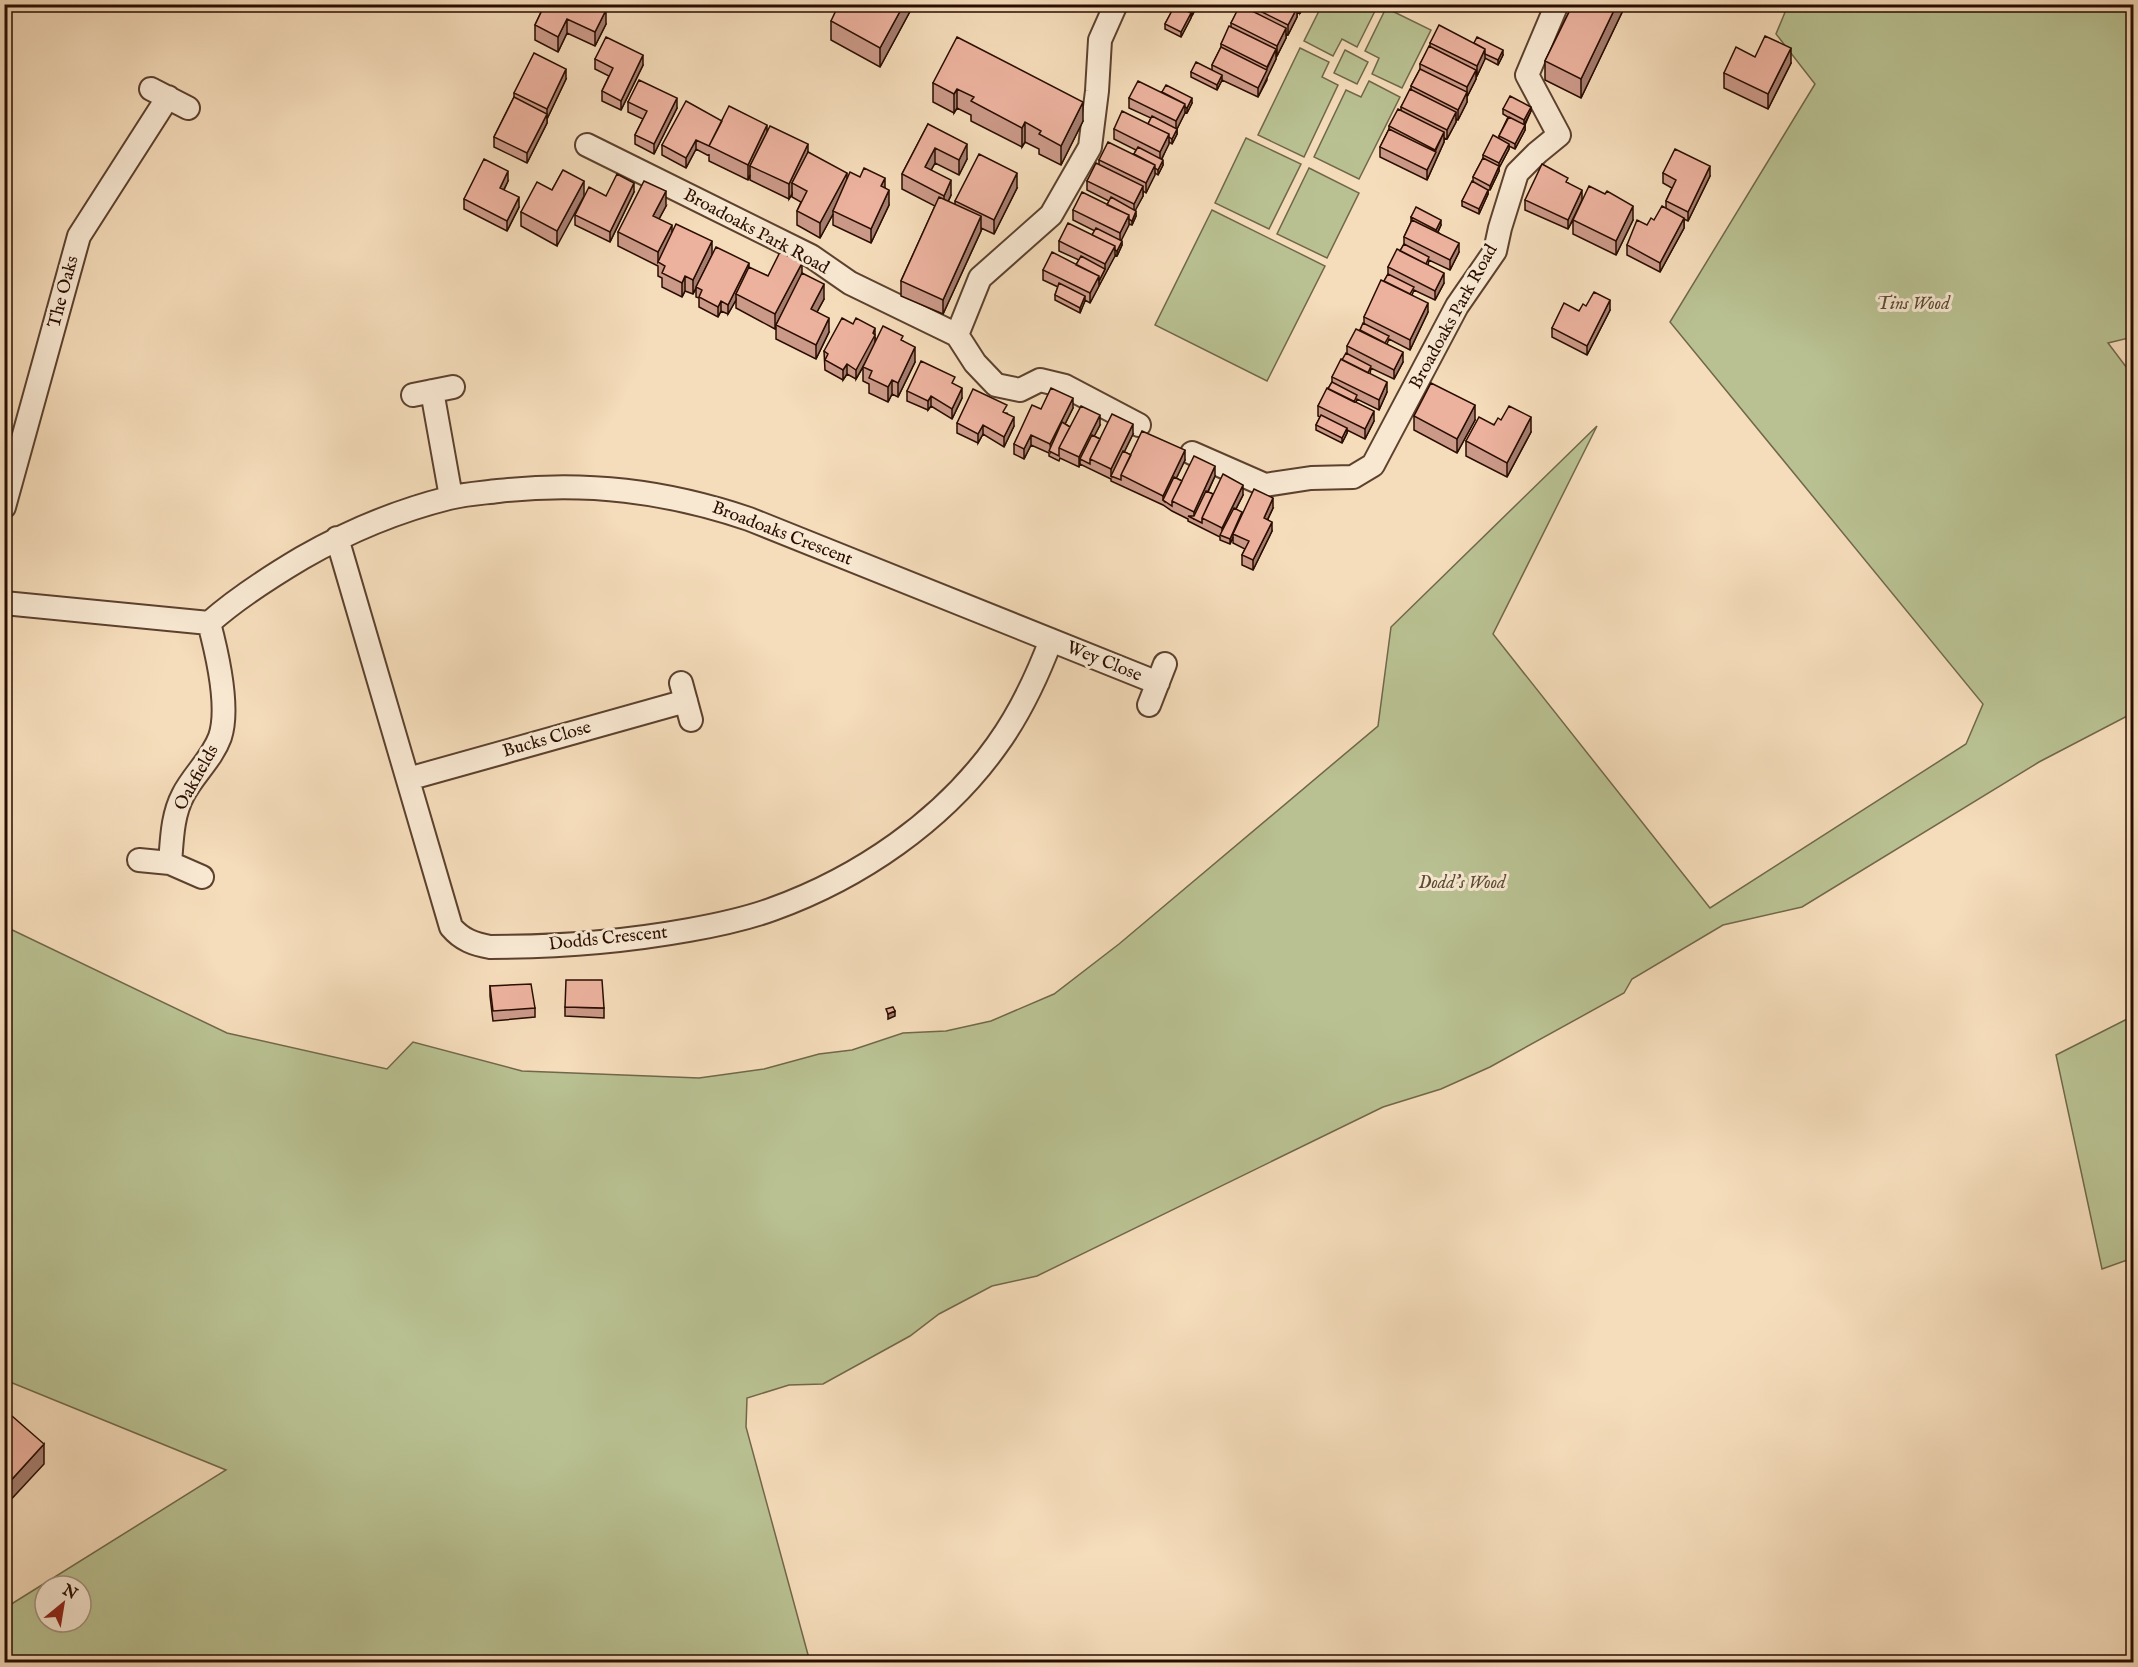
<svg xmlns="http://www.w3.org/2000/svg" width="2138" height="1667" font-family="'IM FELL English',serif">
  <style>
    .green { fill: #b9c192; stroke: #716749; stroke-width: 1.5; fill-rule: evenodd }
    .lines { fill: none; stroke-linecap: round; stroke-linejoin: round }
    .minor-casing { stroke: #5c412e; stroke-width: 26 }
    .minor { stroke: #f8e8d2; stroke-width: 22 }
    .wall { fill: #cb9988; stroke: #290d00; stroke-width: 1.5 }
    .shaded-wall { fill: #a57d6f; stroke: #290d00; stroke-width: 1.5 }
    .building { fill: #ecb29e; stroke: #290d00; stroke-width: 1.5 }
    .labels { text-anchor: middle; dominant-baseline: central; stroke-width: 6; stroke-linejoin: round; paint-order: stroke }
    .street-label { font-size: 18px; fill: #290d00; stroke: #f8e8d2 }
    .park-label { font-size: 18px; font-style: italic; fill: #5b4c33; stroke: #f8e8d2 }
  </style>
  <rect width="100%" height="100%" fill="#f5dcba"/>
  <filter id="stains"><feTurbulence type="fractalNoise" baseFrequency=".00333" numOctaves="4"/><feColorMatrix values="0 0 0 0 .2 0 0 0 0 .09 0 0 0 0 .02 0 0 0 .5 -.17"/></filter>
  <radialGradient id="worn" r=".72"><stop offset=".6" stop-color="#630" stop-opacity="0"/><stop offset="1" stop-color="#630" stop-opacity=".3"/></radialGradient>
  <path class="green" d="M1322,5L1377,4L1378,5L1357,47L1342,39L1333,56L1304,41Z
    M1788,5H2133V337L2108,343L2133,376V713L2039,762L1802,907L1723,925L1632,979L1624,993L1490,1067L1441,1089L1383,1107L1037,1276L992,1286L939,1314L910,1336L823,1384L789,1385L747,1398L746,1427L810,1662H5V1608L226,1470L5,1380L4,926L227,1033L387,1069L413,1042L522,1071L699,1078L764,1069L819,1054L852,1050L903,1033L946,1031L991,1021L1054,994L1119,944L1378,726L1391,627L1597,426L1493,634L1710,908L1966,744L1983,704L1670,322L1815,84L1776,34ZM45,1586H81V1622H45Z
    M1386,8L1431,30L1402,88L1372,74L1379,58L1365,51Z
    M1300,48L1329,62L1322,77L1338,85L1304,157L1258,135Z
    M1345,50L1368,62L1357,84L1334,73Z
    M1369,81L1400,97L1359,179L1314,157L1346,90L1361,97Z
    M1246,138L1301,164L1269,229L1215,203Z
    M1309,168L1359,193L1327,258L1277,234Z
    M1212,210L1325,266L1267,381L1155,325Z
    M2133,1016V1258L2102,1269L2056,1055Z"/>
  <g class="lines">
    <defs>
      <path id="minor" d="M151,89L188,108
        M587,145L811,256L850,283L957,335L980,278L1051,215L1090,147L1097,91L1100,40L1116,4
        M957,335L975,363L996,385L1020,390L1040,380L1065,386L1139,425
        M432,391L451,497
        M413,395L453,387
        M1192,453L1265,485L1311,478L1353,477L1373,465L1457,306L1495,251L1500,228L1517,173L1537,153L1559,135L1527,75L1557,4
        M4,507L79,236L168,97
        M337,538L451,927C462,940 474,944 490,947C557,947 622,942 689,930C717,925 746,919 773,909C859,878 943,821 997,745C1020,713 1037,677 1051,640
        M4,603L209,623
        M209,623C237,598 270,577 302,558C349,531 397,511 449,498C465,494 482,493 498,491C586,481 666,491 749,519L1158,683
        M681,683L691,720
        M1149,705L1165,664
        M408,779L686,701
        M139,860L170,863L202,877
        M170,863C172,840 172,816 183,795C193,775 212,759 220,737C230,707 217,653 209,623"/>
    </defs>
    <use href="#minor" class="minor-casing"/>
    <use href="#minor" class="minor"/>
  </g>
  <path class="wall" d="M545,4L606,24L595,46L567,33L558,52L535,40V25Z
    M914,4L880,67L831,40V21Z
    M1176,4H1198L1181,37L1165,29V24Z
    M1241,4H1305L1300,13L1297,12V17L1288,35L1286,34V38L1277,56L1276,55V59L1267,76V80L1258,97L1222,80L1217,90L1191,77V72L1212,70V65L1221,47V44L1231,27V23L1241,6Z
    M1573,4H1626L1581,98L1545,80V61Z
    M1430,43H1474L1503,55L1498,65L1485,58L1477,76L1476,75V79L1467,97V102L1458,120L1456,119V122L1447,139L1444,138V142L1427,180L1380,157V147L1389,129V126L1401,110V107L1411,90V86L1420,69V64L1430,47Z
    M1755,57L1791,63L1768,109L1724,88V73Z
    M595,59L643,65L621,110L602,101V91L609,76L595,69Z
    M566,79L547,119V123L527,163L494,147V137L514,97V93Z
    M933,83L1083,121L1061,165L1039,154V149L1025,142L1022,147L971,121V115L957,108L954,113L933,102Z
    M1162,92L1192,103L1187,113L1185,112L1177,129V134L1172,144L1169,142L1162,159L1163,165L1158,175L1155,173L1146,193L1143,191V196L1135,210L1136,216L1132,225L1129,224L1121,240L1122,245L1117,256L1115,255L1090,303L1085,300L1080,313L1055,300V295L1058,287L1043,280V270L1076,265L1079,260L1059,251V241L1092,235L1095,231L1073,220V210L1107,205L1109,201L1087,190V181L1099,165V160L1134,154L1136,150L1114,139V129L1148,124L1151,118L1129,108V98Z
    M628,102L677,108L654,154L635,144V135L643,119L628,112Z
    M1503,109L1531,111L1525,125V130L1515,149L1509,146V149L1499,168V171L1490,190H1488V194L1479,214L1462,206V201L1473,182V177L1483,158V155L1499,138V136L1508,117L1503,114Z
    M722,121L767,130L808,152L847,179L885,188L889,205L871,243L833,225V214L820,238L797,225V211L801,202L792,197V194L789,199L750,180V175L748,180L709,161V154V156L696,149L686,168L662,155V145Z
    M928,124L967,159L959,175L935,163L931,170L951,195L948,202L955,205V201L1017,188L994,234L981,228V231L943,314L901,296V281L935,206L902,189V174Z
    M563,170L557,246L521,226V212L552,190Z
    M1663,173L1710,176L1688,221L1684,219V228L1660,272L1627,255V245L1647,225L1654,220L1666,208V201L1672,188L1663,183Z
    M508,181L504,190L519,207L507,231L464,209V199Z
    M1568,183L1582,199L1633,220L1616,255L1573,234V220L1568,229L1525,210V200Z
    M634,192L610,242L575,225V215L606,196Z
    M666,206L659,219L672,234L712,255L749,268L768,276L802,274L824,299L817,312L829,332L816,359L776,339V328L775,329L736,308V300L728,314L721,311L718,317L699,307V298L696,297V288L693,294L685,291L682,297L662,287V278L658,276V266L618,246V232Z
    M1411,217L1441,225L1438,232L1459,252L1450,270L1429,260L1428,265L1444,283L1435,300L1414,290L1412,295L1428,312L1410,350L1389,339L1387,344L1403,362L1394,379L1371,368L1370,374L1387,392L1379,410L1357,399L1356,403L1374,421L1365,439L1347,430V433L1342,443L1316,430V425L1320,417L1318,416V406L1332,382V377L1347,354V346L1360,330L1364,323V317L1388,274V267L1400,251L1404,244V237L1411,222Z
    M1586,306L1610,310L1587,355L1552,337V328Z
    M875,338V342L903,341L915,362L898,397L892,394L888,402L869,393V384L863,381V367L856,379L847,374L843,380L825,370L824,351Z
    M955,385L962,398L952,419L931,406L928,410L907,401V391Z
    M1073,408L1065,424L1070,427L1100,425L1094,436L1100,439L1133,434L1124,452L1131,455L1185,460L1176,478L1182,481L1215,476L1208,492L1213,494L1243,495L1236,509L1242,515L1273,508L1268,519L1272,531L1253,570L1242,565V555L1245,549L1233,543V537L1230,544L1220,540V537L1188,521V519L1172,511L1163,505L1111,481V479L1080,464L1079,467L1060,458L1059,461L1049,456V453L1031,445L1024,459L1014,454V444L1041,409Z
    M1007,413L1014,426L1004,447L983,434L978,443L957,433V423Z
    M1414,416L1475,420L1457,453L1414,430Z
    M1501,420L1531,432L1507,477L1466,456V441Z
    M490,986L535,1008V1017L493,1021L490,996Z
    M565,1007L604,1008V1018L565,1016Z"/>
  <path class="shaded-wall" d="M904,4H914L880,67V48Z
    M1195,4H1198L1192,16V11Z
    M1300,4H1305L1300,13Z
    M1617,4H1626L1581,98V79Z
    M1297,8V17L1288,35V25Z
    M606,10V24L595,46V32Z
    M1191,13V18L1181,37V32Z
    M567,19V33L558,52V37Z
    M1286,28V38L1277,56V46Z
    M1791,48V63L1768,109V94Z
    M1276,49V59L1258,97V88Z
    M1485,49V59L1477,76V66Z
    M1503,50V55L1498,65V60Z
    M643,55V65L621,110V101Z
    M566,69V79L547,119V109Z
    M1476,70V79L1467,97V87Z
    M1222,75V80L1217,90V85Z
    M957,89V108L954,113V94Z
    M1467,92V102L1458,120V110Z
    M677,98V108L654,154V144Z
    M1192,98V103L1187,113V108Z
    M1083,102V121L1061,165V146Z
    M1185,104V113L1176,131V121Z
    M1531,107V111L1524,125V120Z
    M1456,112V122L1447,139V130Z
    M547,114V123L527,163V153Z
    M1025,122V142L1022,147V128Z
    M767,125V139L750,166V175L748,180V165Z
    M1525,125V130L1515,149V144Z
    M1177,129V134L1172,144V139Z
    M1444,132V142L1427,180V170Z
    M1169,134V144L1160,162V152Z
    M696,140V149L686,168V158Z
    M808,144V159L792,183V194L789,199V184Z
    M967,144V159L959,175V160Z
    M1509,144V149L1499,168V163Z
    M935,148V163L925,181V167Z
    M1163,160V165L1158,175V170Z
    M1155,165V175L1146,193V183Z
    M1499,166V171L1490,190V186Z
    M1710,166V176L1688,221V212Z
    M508,171V181L500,197V188Z
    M847,173V187L833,211V214L820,238V223Z
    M1017,173V188L994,234V220Z
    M885,178V192L881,186Z
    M951,180V195L944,210V196Z
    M584,181V196L557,246V231Z
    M634,183V192L610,242V232Z
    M1143,186V196L1134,213V204Z
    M889,190V205L871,243V229Z
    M1488,190V194L1479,214V209Z
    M1582,190V200L1568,229V220Z
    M666,191V206L653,230V216Z
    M519,197V207L507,231V221Z
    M1633,206V220L1616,255V241Z
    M1136,211V216L1132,225V221Z
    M1129,215V225L1120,243V233Z
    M981,216V231L943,314V300Z
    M1684,218V228L1660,272V263Z
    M1441,220V225L1436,235V230Z
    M672,225V239L658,262V252Z
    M712,241V255L693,294V280Z
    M1122,241V245L1117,256V251Z
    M1459,243V252L1450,270V260Z
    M1115,246V256L1099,286V281L1105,269V264Z
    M749,263V273L736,294V300L728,314V305Z
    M802,263V277L776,325L775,329V314Z
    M1444,273V283L1435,300V291Z
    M685,276V291L682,297V283Z
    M1099,276V286L1090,303V293Z
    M824,284V299L811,323V309Z
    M1085,296V301L1080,313V308Z
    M1610,300V310L1587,355V346Z
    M721,301V311L718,317V307Z
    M1428,303V312L1410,350V340Z
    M829,318V332L816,359V345Z
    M875,328V345L856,379V370Z
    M915,347V362L898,397V383Z
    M1403,352V362L1394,379V370Z
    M847,364V374L843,380V370Z
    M892,380V394L888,402V387Z
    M1387,382V392L1379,410V400Z
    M962,388V398L952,419V409Z
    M931,396V406L928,410V401Z
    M1073,398V408L1051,452L1050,444Z
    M1475,405V420L1457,453V439Z
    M1374,411V421L1365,439V429Z
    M1100,415V425L1082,460L1080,459V464L1079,467V457Z
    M1014,417V426L1004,447V437Z
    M1531,417V432L1507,477V463Z
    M1133,424V434L1112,477L1111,476V469Z
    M983,425V434L978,443V434Z
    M1347,428V433L1342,443V438Z
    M1031,435V445L1024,459V449Z
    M1185,450V460L1165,502L1163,500V496Z
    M1215,466V476L1195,519H1194V512Z
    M1243,485V495L1222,536V528Z
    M1273,498V508L1264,527V518Z
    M1242,512V517L1233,534V537L1230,544V539Z
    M1272,522V531L1253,570V560Z
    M895,1011V1016L888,1019V1014Z
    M44,1444V1464L4,1507V1488Z"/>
  <path class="building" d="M545,4H595L606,10L595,32L567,19L558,37L535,25Z
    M839,4H904L880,48L831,21Z
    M1178,4H1195L1192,11Z
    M1246,4H1290L1297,8L1288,25Z
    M1573,4H1617L1581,79L1545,61Z
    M1175,5L1191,13L1181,32L1165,24Z
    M1240,5L1286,28L1277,46L1231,23Z
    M1439,25L1485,49L1477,66L1430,43Z
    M1229,26L1276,49L1267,67L1221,44Z
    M1765,36L1791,48L1768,94L1724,73L1736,47L1755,57Z
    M606,37L643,55L621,101L602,91L613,68L595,59Z
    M957,37L1083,102L1061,146L1039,134L1041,131L1025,122L1022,128L971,101L974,97L957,89L954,94L933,83Z
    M1477,37L1503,50L1498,60L1485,54V49L1474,43Z
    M1429,46L1476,70L1467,87L1420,64Z
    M1221,47L1267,70L1258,88L1212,65Z
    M534,53L566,69L547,109L514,93Z
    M1196,62L1222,75L1217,85L1191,72Z
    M1420,69L1467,92L1458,110L1411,86Z
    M639,80L677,98L654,144L635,135L647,111L628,102Z
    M1138,81L1185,104L1176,121L1129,98Z
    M1166,85L1192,98L1187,108L1185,107V104L1162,92Z
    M1410,89L1456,112L1447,130L1401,107Z
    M1510,96L1531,107L1524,120L1503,109Z
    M514,97L547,114L527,153L494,137Z
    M686,101L722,121L709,146L696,140L686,158L662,145Z
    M729,106L767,125L748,165L709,146Z
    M1398,109L1444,132L1435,150L1389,126Z
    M1122,111L1169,134L1160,152L1114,129Z
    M1152,116L1177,129L1172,139L1169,137V134L1148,124Z
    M1509,117L1525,125L1515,144L1499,136Z
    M928,124L967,144L959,160L935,148L925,167L951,180L944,196L902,174Z
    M770,126L808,144L789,184L750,166Z
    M1389,129L1436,152L1427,170L1380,147Z
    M1493,135L1509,144L1499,163L1483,155Z
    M1108,142L1155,165L1146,183L1099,160Z
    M1138,147L1163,160L1158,170L1155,168V165L1134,154Z
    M1675,149L1710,166L1688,212L1666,201L1676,180L1663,173Z
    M808,152L847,173L820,223L797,211L807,191L792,183Z
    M979,154L1017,173L994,220L955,201Z
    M1483,158L1499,166L1490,186L1473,177Z
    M484,159L508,171L500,188L519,197L507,221L464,199Z
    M1096,163L1143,186L1134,204L1087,181Z
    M1542,164L1568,178L1566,182L1582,190L1568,220L1525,200Z
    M864,168L885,178L881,186L889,190L871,229L833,211L850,172L860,177Z
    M563,170L584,181L557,231L521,212L537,182L552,190Z
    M617,174L634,183L610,232L575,215L589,187L606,196Z
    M644,181L666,191L653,216L672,225L658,252L618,232Z
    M1472,181L1488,190L1479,209L1462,201Z
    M1589,186L1605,194L1607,191L1633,206L1616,241L1573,220Z
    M1082,192L1129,215L1120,233L1073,210Z
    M939,197L981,216L943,300L901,281Z
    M1111,197L1136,211L1132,221L1129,219V215L1107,205Z
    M1662,206L1684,218L1660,263L1627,245L1637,220L1647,225L1651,218L1654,220Z
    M1416,207L1441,220L1436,230L1411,217Z
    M1412,220L1459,243L1450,260L1404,237Z
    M1068,223L1115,246L1105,264L1059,241Z
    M676,224L712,241L693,280L685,276L682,283L662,273L665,266L658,262Z
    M1096,228L1122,241L1117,251L1115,250V246L1092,235Z
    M1404,244L1429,257L1426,264L1400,251Z
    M716,247L749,263L728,305L721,301L718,307L699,297L702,290L696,287Z
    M1397,249L1444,273L1435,291L1388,267Z
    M780,252L802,263L775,314L736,294L749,267L768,276Z
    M1052,252L1099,276L1090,293L1043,270Z
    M1081,256L1105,269L1099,281V276L1076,265Z
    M802,273L824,284L811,309L829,318L816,345L776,325Z
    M1388,274L1414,287L1410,294L1384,281Z
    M1381,280L1428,303L1410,340L1364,317Z
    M1059,283L1085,296L1080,308L1055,295Z
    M1594,292L1610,300L1587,346L1552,328L1564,303L1579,311L1583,304L1586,306Z
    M842,318L853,324L856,318L875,328L873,333L875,335L856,370L847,364L843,370L825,360L828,354L824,351Z
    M1363,323L1389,336L1385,343L1360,330Z
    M883,326L903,336L901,340L915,347L898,383L892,380L888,387L869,378L872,371L863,367Z
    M1356,329L1403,352L1394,370L1347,346Z
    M1346,353L1371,366L1368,373L1342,360Z
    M1341,359L1387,382L1379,400L1332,377Z
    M921,361L955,377L952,383L962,388L952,409L931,396L928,401L907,391Z
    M1332,382L1357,395L1354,402L1328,389Z
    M1431,383L1475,405L1457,439L1414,416Z
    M1051,388L1073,398L1050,444L1031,435L1024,449L1014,444L1032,405L1041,409Z
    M1327,388L1374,411L1365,429L1318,406Z
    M973,389L1007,405L1003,412L1014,417L1004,437L983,425L978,434L957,423Z
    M1081,406L1100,415L1079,457L1059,448Z
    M1509,406L1531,417L1507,463L1466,441L1479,417L1494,425L1498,418L1501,420Z
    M1112,414L1133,424L1111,469L1090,459Z
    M1321,415L1347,428L1342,438L1316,425Z
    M1062,422L1070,427L1059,448V456L1049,451Z
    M1142,431L1185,450L1163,496L1121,475Z
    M1092,435L1100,439L1090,459V464L1080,459Z
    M1123,451L1131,455L1121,475V480L1111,476Z
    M1194,456L1215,466L1194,512L1172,501Z
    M1223,474L1243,485L1222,528L1202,518Z
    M1174,477L1182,481L1172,501V506L1163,500Z
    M1254,489L1273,498L1264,518L1272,522L1253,560L1242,555L1249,541L1233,534Z
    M1206,491L1213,494L1202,518V523L1188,516H1194Z
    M1234,508L1242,512L1230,539L1220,535Z
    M566,980H602L604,1008L565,1007Z
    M531,984L535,1008L493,1011L490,986Z
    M893,1007L895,1011L888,1014L886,1009Z
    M4,1409L44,1444L4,1488Z"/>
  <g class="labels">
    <g class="street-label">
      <text transform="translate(756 232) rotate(28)">Broadoaks Park Road</text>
      <text transform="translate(64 292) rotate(-75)">The Oaks</text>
      <text transform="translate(1454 317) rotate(-61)">Broadoaks Park Road</text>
      <text transform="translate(782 534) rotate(21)">Broadoaks Crescent</text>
      <text transform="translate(1104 662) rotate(22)">Wey Close</text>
      <text transform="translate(547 740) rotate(-16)">Bucks Close</text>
      <text transform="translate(197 778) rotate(-61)">Oakfields</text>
      <text transform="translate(608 939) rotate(-6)">Dodds Crescent</text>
    </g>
    <g class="park-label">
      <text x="1913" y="304">Tins Wood</text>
      <text x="1462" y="883">Dodd's Wood</text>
    </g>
  </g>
  <rect width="2138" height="1667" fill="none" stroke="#f5dcba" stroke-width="24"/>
  <rect x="6" y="6" width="2126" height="1655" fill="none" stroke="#290d00" stroke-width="3"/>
  <rect x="12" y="12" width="2114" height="1643" fill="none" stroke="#290d00" stroke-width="1.5"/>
  <g transform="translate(63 1604) rotate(30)"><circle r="28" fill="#f8e8d2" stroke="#a5907e" stroke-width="1.5"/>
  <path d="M0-4.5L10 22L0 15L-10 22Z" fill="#8f2418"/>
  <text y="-9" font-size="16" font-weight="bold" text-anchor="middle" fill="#290d00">N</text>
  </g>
  <rect width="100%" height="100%" filter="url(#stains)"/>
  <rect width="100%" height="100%" fill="url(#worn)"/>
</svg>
